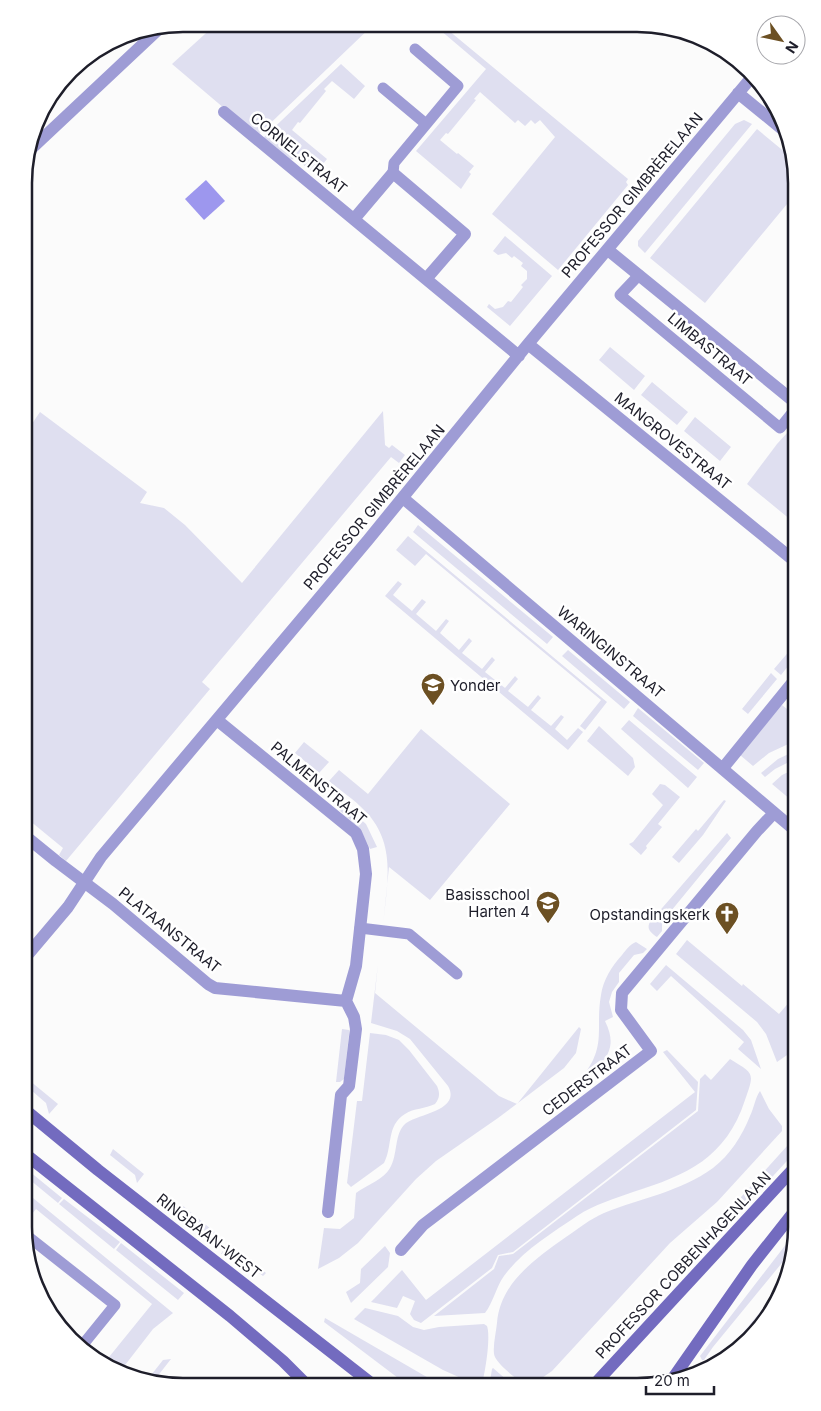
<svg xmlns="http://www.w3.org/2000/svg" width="821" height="1411" font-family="Inter,sans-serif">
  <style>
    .green { fill: #dfdff0 }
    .water { fill: #9d97ee }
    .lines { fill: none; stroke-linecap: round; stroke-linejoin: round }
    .lane { stroke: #9e9cd5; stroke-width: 11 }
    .street { stroke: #9e9cd5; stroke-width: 12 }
    .secondary { stroke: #736bbf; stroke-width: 12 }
    .labels { text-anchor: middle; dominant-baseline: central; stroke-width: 5; stroke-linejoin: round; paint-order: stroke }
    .street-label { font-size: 15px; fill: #1e1e2a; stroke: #fff }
    .poi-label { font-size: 15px; fill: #1e1e2a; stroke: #fff; text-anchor: end }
    .rim { fill: none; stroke: #1e1e2a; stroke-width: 2.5 }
  </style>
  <rect width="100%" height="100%" fill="#fbfbfb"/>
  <path class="green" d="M216,24H374L257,136L172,64Z
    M433,24L442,25L628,179L626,182L628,185L558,270L492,214L555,137L540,120L535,124L531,120L525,126L518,120L515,123L480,92L474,99L476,100L448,134L446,133L440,140L457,154L458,153L474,166L469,172L471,174L461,189L416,151L486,69Z
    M341,64L365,86L354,99L332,81L324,89L326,91L300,123L298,122L292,130L327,159L315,174L296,159L286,160L262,139Z
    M744,120L752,124L645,253L638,246V241L735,124Z
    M757,129L792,158L797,192L705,303L650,258Z
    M505,236L552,276L510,326L487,307L489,304L495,309L503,307L508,301L511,302L523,287L521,285L527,279V271L521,266L523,263L514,256L512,258L506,253L498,255L493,251Z
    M610,347L645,376L634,390L599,360Z
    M652,382L688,412L677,425L641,395Z
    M383,411L385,445L389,448L392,445L405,455L399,463L391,457L202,682L210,689L66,861L59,855L63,848L24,816L25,434L40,412L147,492L140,503L164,508L185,525L242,583Z
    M695,417L731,447L720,461L684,431Z
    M797,422V525L747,484L777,444Z
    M418,525L553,637L547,644L413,532Z
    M408,536L607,702L585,730L580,726L601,700L426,554L415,566L396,550Z
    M398,581L402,584L393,595L412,611L422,599L426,602L416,614L436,631L446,619L449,621L440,633L459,650L469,638L472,641L462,653L482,669L492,657L495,660L485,672L505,688L515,676L518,679L508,691L528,707L538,695L541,698L531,710L551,726L561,715L564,717L555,729L567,740L578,728L583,732L568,750L385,596Z
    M797,642V655L781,675L774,669Z
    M568,650L630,702L624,709L562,656Z
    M771,673L777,679L748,714L742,709Z
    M782,705L797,717V740L769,753L753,766L740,755Z
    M638,708L704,763L698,770L633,716Z
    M629,720L697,777L688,788L621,729Z
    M599,726L633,758L635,767L628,776L587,741Z
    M421,729L510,804L430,900L389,867L383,925C387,885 397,843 365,811C355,800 341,791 329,781L339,770L368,794Z
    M304,742L329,762L319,773L295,753Z
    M797,750V758L775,769L765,777L761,773L778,759Z
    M797,768V794L791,800L772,784L782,775Z
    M660,784L665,785L680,797L658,824L662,827L646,846L647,848L641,855L629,844L633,842L663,805L652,794Z
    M724,800L726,801L703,835L679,863L672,857L696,829L698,831Z
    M342,803L366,824L377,847L370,849L360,829L339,810Z
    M727,833L731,838L662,922V931L657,937C651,933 646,929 650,922Z
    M687,940L742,986L743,984L779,1014L797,993V1041L790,1053L777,1062L766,1034L757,1022L676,954Z
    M636,942L647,949L643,953L634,955L619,973V982L612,992L609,1002L613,1017L605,1021C619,1049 605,1062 584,1078L583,1076C607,1045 595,1029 601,995C603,980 612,966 622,955C626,950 630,944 636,942Z
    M378,964L375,993L499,1096L517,1104L579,1027L581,1029L576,1053L564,1068L498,1118L436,1161L416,1179L358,1243L339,1258L318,1269L324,1228L340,1229L354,1218L356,1193C367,1185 384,1179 390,1168C398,1155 394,1134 405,1124C416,1114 462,1111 448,1086L410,1039L397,1031L371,1023Z
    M666,965L743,1030L751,1040L761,1069L738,1049L744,1042L671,976L657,991L650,984Z
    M342,1029L349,1030V1035L344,1079L340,1082H336Z
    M370,1033L386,1035L399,1040L409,1050L437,1086C440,1093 440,1098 435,1104C425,1109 414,1108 405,1114C386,1126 393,1146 384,1163L351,1187L347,1183L357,1101H362Z
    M667,1050L698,1082L696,1110L513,1252L498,1255L492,1268L421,1323L414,1320L410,1314L415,1301L403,1296L397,1308L371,1302L402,1270L426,1300L695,1092L663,1052Z
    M730,1059C754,1074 755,1072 745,1100C726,1158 687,1175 633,1192C614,1199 595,1204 577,1216C552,1233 522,1251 504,1276C496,1287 493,1303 485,1313L434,1316L494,1269L499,1256L513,1254L698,1111L700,1079L705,1074L711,1080Z
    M797,1061V1089L787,1069Z
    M24,1076L58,1104L49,1114L46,1103L24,1084Z
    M760,1091L769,1109L782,1126V1131L717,1202L670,1243L552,1371L539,1380L526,1386C518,1380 495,1363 494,1354C493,1344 496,1333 497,1323C500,1283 535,1259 566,1237C578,1229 590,1219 604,1213C641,1198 680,1192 713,1168C730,1155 742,1136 750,1116C754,1108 755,1098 760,1091Z
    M797,1135V1150L749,1202L733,1209V1206Z
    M113,1149L144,1174L137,1183L135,1175L110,1155Z
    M24,1167L62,1198L58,1203L24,1175Z
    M33,1198L173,1313L153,1329L122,1369L105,1362L152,1304L36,1209L24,1224V1209Z
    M64,1199L120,1242L114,1249L59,1204Z
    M182,1205L217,1234L208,1244L205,1232L179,1211Z
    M797,1230L795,1247L713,1347L704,1360H702L700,1356Z
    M121,1243L184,1293L178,1300L116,1250Z
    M228,1243L266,1273L263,1276L233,1253L221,1254Z
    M385,1246L390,1253L388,1267L351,1303L346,1292L360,1283L361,1269Z
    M789,1277L764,1324L727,1353L728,1351Z
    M365,1308L398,1316L413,1327L424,1330L439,1327L484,1324L487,1326C491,1337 485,1375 481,1387L443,1370L354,1319Z
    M325,1318L444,1387H410L324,1322Z
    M171,1359L153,1382L148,1379L163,1360Z
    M493,1368L515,1387H489L492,1369Z"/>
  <path class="water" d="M206,180L225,201L204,220L185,199Z"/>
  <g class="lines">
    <path class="lane" d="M383,88L426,124
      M393,173L394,163L458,86L415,49
      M639,275L620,295L780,428L797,407
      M360,928L409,934L457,974
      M30,1238L115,1305L81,1347"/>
    <path class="street" d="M738,93L787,133
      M224,112L519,356
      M29,151L160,28
      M354,219L393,173L465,234L426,279
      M608,250L797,404
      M528,344L797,563
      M403,498L797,832
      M217,720L356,833L363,849L366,874L356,966L346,1001L354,1017L356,1029L349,1086L341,1095L328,1212
      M723,768L797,677
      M24,835L56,861L113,904L208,984L215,988L346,1001
      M24,959L68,907L101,857L368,540L528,344L751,78
      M401,1250L423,1225L651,1051L621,1010L622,993L757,831L774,813"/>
    <path class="secondary" d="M24,1109L98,1170L376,1387
      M24,1153L230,1316L283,1361L308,1386
      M671,1381L752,1265L797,1208
      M592,1387L797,1165"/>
  </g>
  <defs>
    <symbol id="university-pin" viewBox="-11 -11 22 30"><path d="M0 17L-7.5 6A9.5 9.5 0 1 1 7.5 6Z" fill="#6c5023" stroke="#fff"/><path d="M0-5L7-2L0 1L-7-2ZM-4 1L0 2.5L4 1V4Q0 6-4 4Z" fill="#fff"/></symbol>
    <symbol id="school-pin" viewBox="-11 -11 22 30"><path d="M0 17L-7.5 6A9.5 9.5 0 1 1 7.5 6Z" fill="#6c5023" stroke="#fff"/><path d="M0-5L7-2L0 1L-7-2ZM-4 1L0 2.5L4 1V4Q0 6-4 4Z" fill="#fff"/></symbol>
    <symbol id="church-pin" viewBox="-11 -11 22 30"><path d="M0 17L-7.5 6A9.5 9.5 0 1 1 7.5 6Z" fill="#6c5023" stroke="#fff"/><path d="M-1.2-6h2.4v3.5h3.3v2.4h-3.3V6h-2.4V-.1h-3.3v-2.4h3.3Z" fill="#fff"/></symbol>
  </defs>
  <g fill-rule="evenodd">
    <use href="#university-pin" x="419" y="671" width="28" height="38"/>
    <use href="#school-pin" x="534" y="889" width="28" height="38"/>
    <use href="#church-pin" x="713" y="900" width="28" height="38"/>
  </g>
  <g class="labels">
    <g class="street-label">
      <text transform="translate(299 153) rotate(39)">CORNELSTRAAT</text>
      <text transform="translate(632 195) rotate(-50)">PROFESSOR GIMBRÈRELAAN</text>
      <text transform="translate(710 349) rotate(40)">LIMBASTRAAT</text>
      <text transform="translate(673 441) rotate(39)">MANGROVESTRAAT</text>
      <text transform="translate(374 507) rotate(-50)">PROFESSOR GIMBRÈRELAAN</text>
      <text transform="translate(611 652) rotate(40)">WARINGINSTRAAT</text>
      <text transform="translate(319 783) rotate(40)">PALMENSTRAAT</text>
      <text transform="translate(170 930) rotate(39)">PLATAANSTRAAT</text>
      <text transform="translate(587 1080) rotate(-37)">CEDERSTRAAT</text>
      <text transform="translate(209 1236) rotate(38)">RINGBAAN-WEST</text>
      <text transform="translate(683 1265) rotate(-47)">PROFESSOR COBBENHAGENLAAN</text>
    </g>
    <g class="poi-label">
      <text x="450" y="685" text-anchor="start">Yonder</text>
      <text x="530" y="894">Basisschool<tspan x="530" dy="17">Harten 4</tspan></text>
      <text x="710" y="914">Opstandingskerk</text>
    </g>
  </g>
  <path d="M0 0H821V1411H0ZM183 32H637A151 151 0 0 1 788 183V1227A151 151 0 0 1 637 1378H183A151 151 0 0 1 32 1227V183A151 151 0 0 1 183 32Z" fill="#fff" fill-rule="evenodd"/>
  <path class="rim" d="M183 32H637A151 151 0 0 1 788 183V1227A151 151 0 0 1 637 1378H183A151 151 0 0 1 32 1227V183A151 151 0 0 1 183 32Z"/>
  <g transform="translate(781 40) rotate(123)"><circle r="24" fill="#ffffff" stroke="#a5a5aa"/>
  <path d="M0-4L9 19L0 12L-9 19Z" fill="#6c5023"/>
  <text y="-8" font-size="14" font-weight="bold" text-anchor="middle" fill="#1e1e2a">N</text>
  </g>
  <path d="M646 1386v8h68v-8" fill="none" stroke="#1e1e2a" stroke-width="2.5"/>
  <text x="654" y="1386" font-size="15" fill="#1e1e2a" stroke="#ffffff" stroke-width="4" paint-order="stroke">20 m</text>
</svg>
